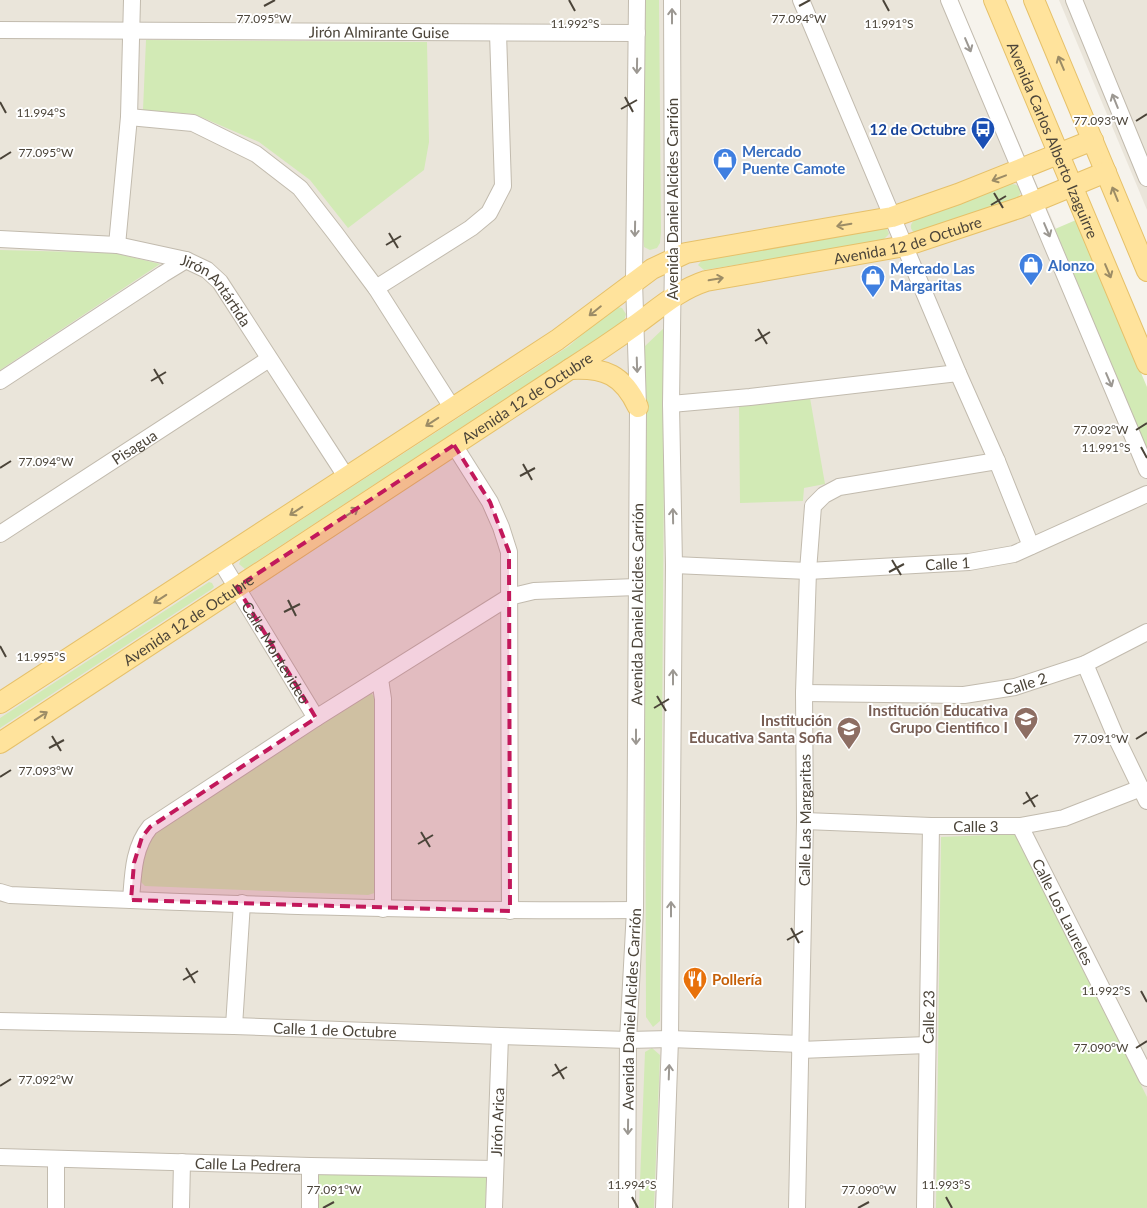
<svg xmlns="http://www.w3.org/2000/svg" width="1147" height="1208" font-family="Lato,sans-serif">
  <style>
    .residential { fill: #eae5da }
    .green { fill: #d2eab5 }
    .lines { fill: none; stroke-linecap: round; stroke-linejoin: round }
    .minor-casing { stroke: #c2bbae; stroke-width: 18 }
    .major-casing { stroke: #e6c16a; stroke-width: 22 }
    .minor { stroke: #fff; stroke-width: 16 }
    .major { stroke: #ffe39c; stroke-width: 20 }
    .oneway { stroke: #9c9892 }
    .oneway2 { stroke: #9c8c66 }
    .marked { fill: #c2185b; fill-opacity: 0.2; stroke: #c2185b; stroke-width: 4; stroke-dasharray: 10 6; stroke-linejoin: round }
    .ticks { fill: none; stroke: #4b4439; stroke-width: 2 }
    .labels { text-anchor: middle; dominant-baseline: central; stroke-width: 4; stroke-linejoin: round; paint-order: stroke }
    .street-label { font-size: 15px; fill: #4b4439; stroke: #fff }
    .transit-label { font-size: 15px; font-weight: bold; fill: #164399; stroke: #fff; text-anchor: end }
    .shop-label { font-size: 15px; font-weight: bold; fill: #366cbe; stroke: #fff; text-anchor: start }
    .education-label { font-size: 15px; font-weight: bold; fill: #785e54; stroke: #fff; text-anchor: end }
    .food-label { font-size: 15px; font-weight: bold; fill: #c56008; stroke: #fff; text-anchor: start }
    .ticks-label { font-size: 12px; text-anchor: middle; fill: #4b4439; stroke: #fff; stroke-width: 4; stroke-linejoin: round; paint-order: stroke }
  </style>
  <rect width="100%" height="100%" fill="#f6f3ec"/>
  <path class="residential" d="M0,0H958L1036,183L1147,435V1208H0Z
    M1059,0H1147V210L1140,193Z"/>
  <path class="green" d="M643,0H659L661,232L660,243L657,248L650,250L644,247L643,237Z
    M146,40L427,42L429,142L424,170L348,228L310,180L259,142L194,114L143,110Z
    M1011,184C1021,184 1024,193 1016,199L916,234C909,229 909,224 916,219Z
    M1076,220L1147,387V451L1055,229Z
    M886,226L889,234L884,239L875,242L704,270L698,265L703,259Z
    M0,250L114,253L160,264L0,370Z
    M614,306L622,308L626,314L624,321L245,569L239,564L241,559L569,346Z
    M665,327L660,1021L653,1027L646,1017L644,347Z
    M810,398L825,484L804,488L803,501L740,503L739,406Z
    M209,582L212,583L214,587L212,589L0,728V718Z
    M367,692L372,694L377,700L378,892L368,895L145,886L139,880C141,852 141,847 161,826Z
    M1015,834L1147,1097V1208H936L941,837Z
    M652,1048L660,1055L654,1208H639L645,1052Z
    M316,1170L487,1174L485,1208H316Z"/>
  <g class="lines">
    <defs>
      <g id="minor">
        <path d="M801,0L958,373L997,461L1031,546"/>
        <path d="M949,0L1147,470"/>
        <path d="M1074,0L1147,178"/>
        <path id="s1" d="M0,30L637,33"/>
        <path d="M129,117L193,123L256,154L300,188L335,233L376,288L453,409"/>
        <path id="s2" d="M0,239L117,245L186,260L207,270L220,282L347,478"/>
        <path d="M117,245L129,117L132,0"/>
        <path d="M376,288L471,228L489,213L503,186L498,33"/>
        <path d="M0,381L163,274L186,260"/>
        <path d="M671,404L750,397L958,373"/>
        <path d="M454,445L490,502L501,527L509,552L510,911"/>
        <path id="s3" d="M0,534L269,359"/>
        <path id="s4" d="M220,560L316,718"/>
        <path id="s5" d="M674,565L808,571L969,562L1014,554L1147,494"/>
        <path d="M1085,664L1115,735L1147,801"/>
        <path d="M380,679L383,699V909"/>
        <path id="s6" d="M804,693L964,695L1015,687L1085,664L1147,632"/>
        <path id="s7" d="M805,821L931,826H1020L1064,818L1141,788"/>
        <path id="s8" d="M1020,826L1147,1078"/>
        <path d="M0,892L10,895C218,904 427,912 635,910"/>
        <path d="M131,900C133,875 133,848 150,827L316,718L509,597L534,591L636,587"/>
        <path id="s9" d="M0,1021L234,1026L500,1036L628,1040L670,1039L800,1044"/>
        <path d="M234,1026L242,903"/>
        <path d="M800,1050L927,1045"/>
        <path id="s10" d="M0,1157L310,1166L495,1169"/>
        <path d="M56,1159V1208"/>
        <path d="M181,1208L182,1162"/>
        <path d="M310,1208V1166"/>
        <path id="s11" d="M494,1208L500,1036"/>
        <path id="s12" d="M627,1208L628,1040L635,910L638,407L634,281L637,0"/>
        <path d="M664,1208L670,1039L674,565L671,404L673,258L672,0"/>
        <path id="s13" d="M797,1208L805,821L804,693L808,571L813,506L824,495L839,487L997,461"/>
        <path id="s14" d="M925,1208L931,826"/>
      </g>
      <g id="major">
        <path id="s15" d="M994,0L1147,364"/>
        <path d="M1034,0L1147,271"/>
        <path d="M570,369C605,367 623,375 638,407"/>
        <path d="M0,703L557,340L652,269L686,253L892,217L958,194L1093,140"/>
        <path id="s16" d="M0,743L570,369C592,355 613,341 634,326C658,309 678,290 706,281L905,246L1019,208L1106,172"/>
      </g>
    </defs>
    <use href="#minor" class="minor-casing"/>
    <use href="#major" class="major-casing"/>
    <use href="#minor" class="minor"/>
    <use href="#major" class="major"/>
  </g>
  <defs><path id="oneway-shaft" d="M-6 0H5M1.5-3L5.5 0L1.5 3" fill="none" stroke-width="1.6" stroke-linecap="round" stroke-linejoin="round" transform="scale(1.25)"/></defs>
  <g class="oneway">
    <use href="#oneway-shaft" transform="translate(672 16) rotate(-90)"/>
    <use href="#oneway-shaft" transform="translate(968 45) rotate(67)"/>
    <use href="#oneway-shaft" transform="translate(637 66) rotate(91)"/>
    <use href="#oneway-shaft" transform="translate(1115 101) rotate(-112)"/>
    <use href="#oneway-shaft" transform="translate(635 229) rotate(91)"/>
    <use href="#oneway-shaft" transform="translate(1047 230) rotate(67)"/>
    <use href="#oneway-shaft" transform="translate(637 365) rotate(88)"/>
    <use href="#oneway-shaft" transform="translate(1109 380) rotate(67)"/>
    <use href="#oneway-shaft" transform="translate(673 516) rotate(-91)"/>
    <use href="#oneway-shaft" transform="translate(673 677) rotate(-90)"/>
    <use href="#oneway-shaft" transform="translate(636 737) rotate(90)"/>
    <use href="#oneway-shaft" transform="translate(671 909) rotate(-90)"/>
    <use href="#oneway-shaft" transform="translate(669 1072) rotate(-88)"/>
    <use href="#oneway-shaft" transform="translate(628 1127) rotate(91)"/>
  </g>
  <g class="oneway2">
    <use href="#oneway-shaft" transform="translate(1061 63) rotate(-113)"/>
    <use href="#oneway-shaft" transform="translate(999 178) rotate(159)"/>
    <use href="#oneway-shaft" transform="translate(1115 194) rotate(-112)"/>
    <use href="#oneway-shaft" transform="translate(844 225) rotate(170)"/>
    <use href="#oneway-shaft" transform="translate(1108 271) rotate(67)"/>
    <use href="#oneway-shaft" transform="translate(716 279) rotate(-10)"/>
    <use href="#oneway-shaft" transform="translate(595 311) rotate(141)"/>
    <use href="#oneway-shaft" transform="translate(432 422) rotate(147)"/>
    <use href="#oneway-shaft" transform="translate(296 511) rotate(147)"/>
    <use href="#oneway-shaft" transform="translate(352 512) rotate(-33)"/>
    <use href="#oneway-shaft" transform="translate(160 599) rotate(147)"/>
    <use href="#oneway-shaft" transform="translate(41 716) rotate(-33)"/>
  </g>
  <path class="marked" d="M454,445L490,502L509,552L510,911L131,900L134,863L142,837L150,827L316,718L237,587Z"/>
  <path class="ticks" d="M569,0L575,11M883,0L889,11M264,6L275,0M799,6L810,0M625,97L633,112M0,102L6,113M621,109L637,100M1136,121L1147,114M0,159L11,152M994,193L1003,208M991,205L1006,196M389,233L398,248M386,245L401,236M758,329L767,344M755,341L770,332M154,369L163,384M151,381L166,372M1136,430L1147,423M1141,447L1147,458M523,464L532,480M0,468L11,461M520,476L535,468M892,560L901,575M889,572L904,564M288,600L296,616M284,612L300,604M0,646L6,657M657,696L666,711M654,708L669,699M52,736L61,751M1136,739L1147,732M49,748L64,740M0,777L11,770M1026,792L1035,807M1023,804L1038,795M421,832L430,847M418,844L433,835M791,928L799,943M787,940L803,931M186,968L195,983M183,980L198,971M1141,991L1147,1002M1136,1048L1147,1041M555,1064L564,1079M552,1076L567,1067M0,1086L11,1079M632,1197L638,1208M946,1197L952,1208M323,1208L334,1202M858,1208L869,1202"/>
  <defs>
    <symbol id="bus-pin" viewBox="-11 -11 22 30"><path d="M0 17L-7.5 6A9.5 9.5 0 1 1 7.5 6Z" fill="#1a4fb4" stroke="#fff"/><path d="M-5-6H5V4H4V6H2V4H-2V6H-4V4H-5ZM-3.5-4V0h7V-4ZM-3.5 1.2v1.5H-2V1.2ZM2 1.2v1.5H3.5V1.2Z" fill="#fff"/></symbol>
    <symbol id="shop-pin" viewBox="-11 -11 22 30"><path d="M0 17L-7.5 6A9.5 9.5 0 1 1 7.5 6Z" fill="#3f7fe0" stroke="#fff"/><path d="M-5-2.5h2.3a2.7 3.5 0 0 1 5.4 0H5L5.5 6h-11ZM-1.5-2.5h3a1.5 2.3 0 0 0-3 0Z" fill="#fff"/></symbol>
    <symbol id="school-pin" viewBox="-11 -11 22 30"><path d="M0 17L-7.5 6A9.5 9.5 0 1 1 7.5 6Z" fill="#8d6e63" stroke="#fff"/><path d="M0-5L7-2L0 1L-7-2ZM-4 1L0 2.5L4 1V4Q0 6-4 4Z" fill="#fff"/></symbol>
    <symbol id="restaurant-pin" viewBox="-11 -11 22 30"><path d="M0 17L-7.5 6A9.5 9.5 0 1 1 7.5 6Z" fill="#e8710a" stroke="#fff"/><path d="M-5-6h1v4h1v-4h1v4h1v-4h1v5L-1.5 .5V6h-2V.5L-5-1ZM5-6V6H3V1.5H1.5Q1.5-4 5-6Z" fill="#fff"/></symbol>
  </defs>
  <g fill-rule="evenodd">
    <use href="#bus-pin" x="969" y="115" width="28" height="38"/>
    <use href="#shop-pin" x="711" y="146" width="28" height="38"/>
    <use href="#shop-pin" x="1017" y="251" width="28" height="38"/>
    <use href="#shop-pin" x="859" y="263" width="28" height="38"/>
    <use href="#school-pin" x="1012" y="705" width="28" height="38"/>
    <use href="#school-pin" x="835" y="715" width="28" height="38"/>
    <use href="#restaurant-pin" x="681" y="965" width="28" height="38"/>
  </g>
  <g class="labels">
    <g class="street-label">
      <text stroke="none"><textPath href="#s1" startOffset="379">Jirón Almirante Guise</textPath></text>
      <text stroke="none"><textPath href="#s15" startOffset="152">Avenida Carlos Alberto Izaguirre</textPath></text>
      <text transform="translate(672 199) rotate(-90)">Avenida Daniel Alcides Carrión</text>
      <text stroke="none"><textPath href="#s16" startOffset="1050">Avenida 12 de Octubre</textPath></text>
      <text stroke="none"><textPath href="#s2" startOffset="231">Jirón Antártida</textPath></text>
      <text stroke="none"><textPath href="#s16" startOffset="630">Avenida 12 de Octubre</textPath></text>
      <text stroke="none"><textPath href="#s3" startOffset="160">Pisagua</textPath></text>
      <text stroke="none"><textPath href="#s5" startOffset="274">Calle 1</textPath></text>
      <text stroke="none"><textPath href="#s12" startOffset="604">Avenida Daniel Alcides Carrión</textPath></text>
      <text stroke="none"><textPath href="#s16" startOffset="225">Avenida 12 de Octubre</textPath></text>
      <text stroke="none"><textPath href="#s4" startOffset="108">Calle Montevideo</textPath></text>
      <text stroke="none"><textPath href="#s6" startOffset="222">Calle 2</textPath></text>
      <text stroke="none"><textPath href="#s13" startOffset="388">Calle Las Margaritas</textPath></text>
      <text stroke="none"><textPath href="#s7" startOffset="171">Calle 3</textPath></text>
      <text stroke="none"><textPath href="#s8" startOffset="96">Calle Los Laureles</textPath></text>
      <text stroke="none"><textPath href="#s12" startOffset="199">Avenida Daniel Alcides Carrión</textPath></text>
      <text stroke="none"><textPath href="#s14" startOffset="191">Calle 23</textPath></text>
      <text stroke="none"><textPath href="#s9" startOffset="335">Calle 1 de Octubre</textPath></text>
      <text stroke="none"><textPath href="#s11" startOffset="86">Jirón Arica</textPath></text>
      <text stroke="none"><textPath href="#s10" startOffset="248">Calle La Pedrera</textPath></text>
    </g>
    <g class="transit-label">
      <text x="966" y="129">12 de Octubre</text>
    </g>
    <g class="shop-label">
      <text x="742" y="151">Mercado<tspan x="742" dy="17">Puente Camote</tspan></text>
      <text x="1048" y="265">Alonzo</text>
      <text x="890" y="268">Mercado Las<tspan x="890" dy="17">Margaritas</tspan></text>
    </g>
    <g class="education-label">
      <text x="1008" y="710">Institución Educativa<tspan x="1008" dy="17">Grupo Cientifico I</tspan></text>
      <text x="832" y="720">Institución<tspan x="832" dy="17">Educativa Santa Sofia</tspan></text>
    </g>
    <g class="food-label">
      <text x="712" y="979">Pollería</text>
    </g>
  </g>
  <g class="ticks-label">
    <text x="264" y="23">77.095°W</text>
    <text x="799" y="23">77.094°W</text>
    <text x="575" y="28">11.992°S</text>
    <text x="889" y="28">11.991°S</text>
    <text x="41" y="117">11.994°S</text>
    <text x="1101" y="125">77.093°W</text>
    <text x="46" y="157">77.095°W</text>
    <text x="1101" y="434">77.092°W</text>
    <text x="1106" y="452">11.991°S</text>
    <text x="46" y="466">77.094°W</text>
    <text x="41" y="661">11.995°S</text>
    <text x="1101" y="743">77.091°W</text>
    <text x="46" y="775">77.093°W</text>
    <text x="1106" y="995">11.992°S</text>
    <text x="1101" y="1052">77.090°W</text>
    <text x="46" y="1084">77.092°W</text>
    <text x="632" y="1189">11.994°S</text>
    <text x="946" y="1189">11.993°S</text>
    <text x="334" y="1194">77.091°W</text>
    <text x="869" y="1194">77.090°W</text>
  </g>
</svg>
